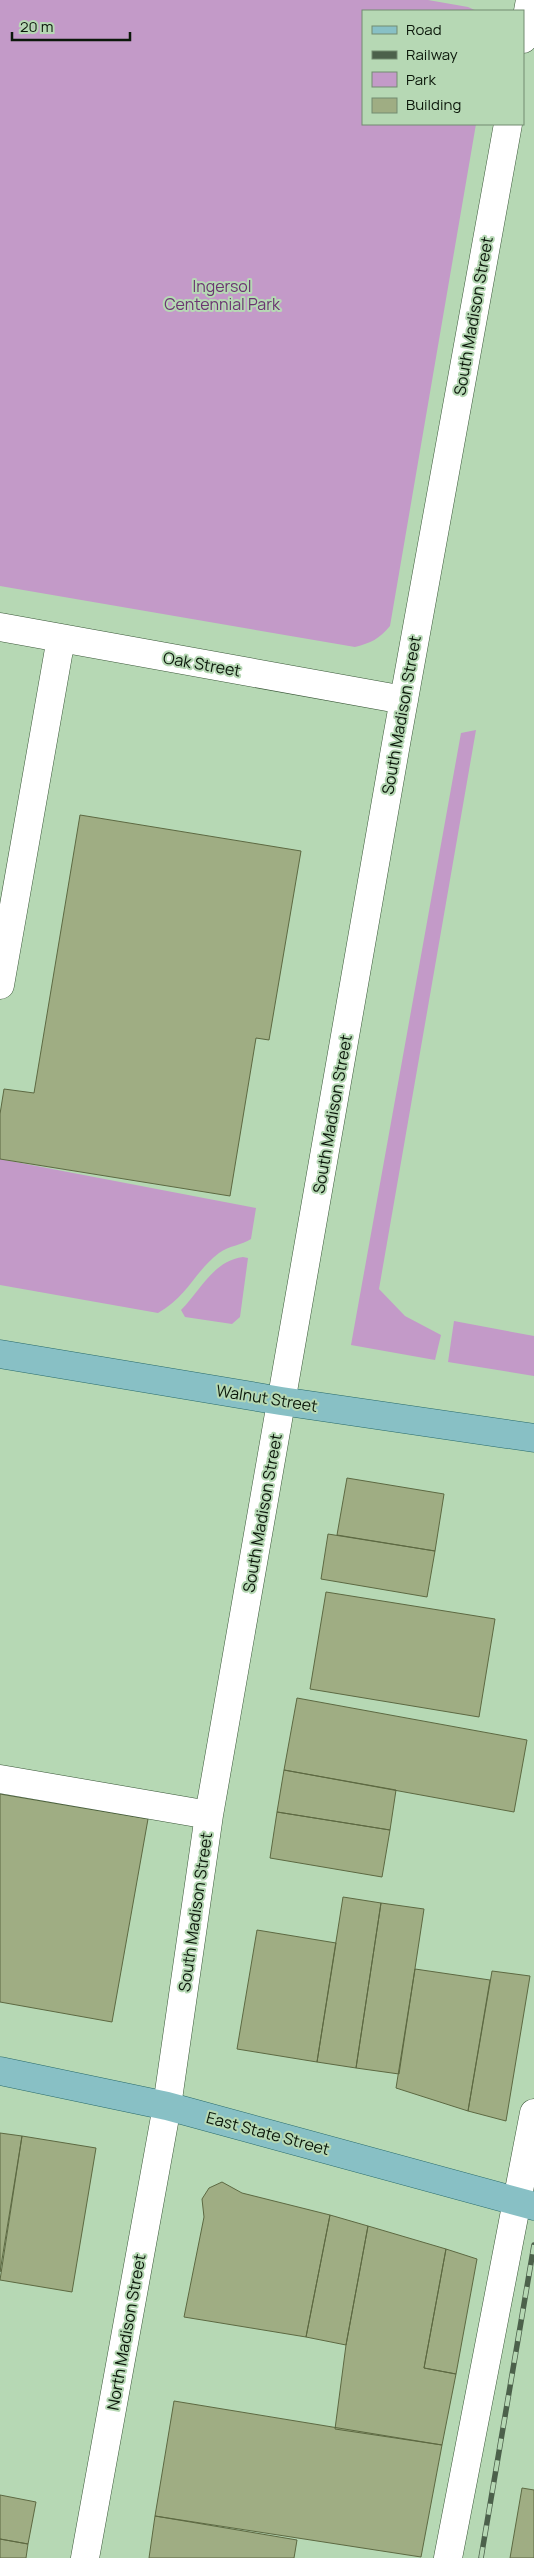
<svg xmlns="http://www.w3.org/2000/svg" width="534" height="2558" font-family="Manrope,sans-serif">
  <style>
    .green { fill: #c39ac8 }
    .building { fill: #9fad83; stroke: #5d6942 }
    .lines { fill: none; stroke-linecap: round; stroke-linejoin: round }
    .minor-casing { stroke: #3a5738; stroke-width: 29 }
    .major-casing { stroke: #296a6b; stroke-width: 29 }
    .minor { stroke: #fff; stroke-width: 28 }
    .major { stroke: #88c0c5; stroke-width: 28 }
    .rail-casing { stroke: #4c614b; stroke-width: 5.5 }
    .rail { stroke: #b6d8b4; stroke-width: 4; stroke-dasharray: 11; stroke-linecap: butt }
    .labels { text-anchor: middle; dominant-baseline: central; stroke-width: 4; stroke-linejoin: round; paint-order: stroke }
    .park-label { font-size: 16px; fill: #6b3671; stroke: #b6d8b4 }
    .street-label { font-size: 16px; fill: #0c180b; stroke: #b6d8b4 }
  </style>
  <rect width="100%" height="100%" fill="#b6d8b4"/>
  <path class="green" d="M0,0H428L468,7L477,11H363V124H476L390,626C379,639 371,643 355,647L0,586Z
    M476,730L379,1289L405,1316L441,1335L435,1360L351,1345L461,733Z
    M0,1159L256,1208L251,1239C242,1245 228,1246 219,1253C195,1271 188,1296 158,1313L0,1285Z
    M243,1257L248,1258L240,1317L232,1324L185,1317L181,1310C201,1290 213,1261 243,1257Z
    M454,1321L534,1336V1376L448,1362Z"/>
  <path class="building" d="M80,815L301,851L269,1040L256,1038L230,1196L0,1159V1114L4,1089L34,1093Z
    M347,1478L444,1494L435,1551L337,1535Z
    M328,1534L435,1551L427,1597L321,1579Z
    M326,1592L495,1619L479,1717L310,1689Z
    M297,1698L527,1740L514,1812L284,1770Z
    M284,1770L396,1790L390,1830L277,1812Z
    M0,1794L148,1819L112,2022L0,2002Z
    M277,1812L390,1830L382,1877L270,1858Z
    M343,1897L381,1903L356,2068L317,2062Z
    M381,1903L424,1909L399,2074L356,2068Z
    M257,1930L336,1943L317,2062L237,2049Z
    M415,1969L490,1980L468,2111L396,2088Z
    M492,1971L530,1976L506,2121L468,2111Z
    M0,2133L22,2136L0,2272Z
    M22,2136L96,2148L72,2292L0,2280Z
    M222,2182L242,2193L330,2215L306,2337L184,2317L204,2217L202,2199L209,2188Z
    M330,2215L368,2226L346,2345L306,2337Z
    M368,2226L446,2249L424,2368L456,2374L442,2445L335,2429L346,2345Z
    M446,2249L477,2259L456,2374L424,2368Z
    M174,2401L442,2445L421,2557L155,2516Z
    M522,2488L534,2490V2558H510Z
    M0,2495L36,2502L28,2544L0,2539Z
    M155,2516L297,2540L294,2558H149Z
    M0,2539L28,2544L26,2558H0Z"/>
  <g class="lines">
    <defs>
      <path id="minor" d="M523,39L530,0
        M0,627L404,700
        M0,985L61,638
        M0,1779L209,1815
        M85,2558L167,2106L209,1815L397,738L508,124
        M448,2558L534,2113"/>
      <path id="major" d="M0,1354L281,1401L534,1438
        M0,2071L167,2106L534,2206"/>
    </defs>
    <use href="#minor" class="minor-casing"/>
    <use href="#major" class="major-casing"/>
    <use href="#minor" class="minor"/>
    <use href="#major" class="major"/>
    <defs>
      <path id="rail" d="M481,2558L534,2245"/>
    </defs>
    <use href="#rail" class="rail-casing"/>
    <use href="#rail" class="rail"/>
  </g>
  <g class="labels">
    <g class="park-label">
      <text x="222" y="286">Ingersol<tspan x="222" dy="18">Centennial Park</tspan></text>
    </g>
    <g class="street-label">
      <text transform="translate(473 316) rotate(-80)">South Madison Street</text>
      <text transform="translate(202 664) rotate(10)">Oak Street</text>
      <text transform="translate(401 715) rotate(-80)">South Madison Street</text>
      <text transform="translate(332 1114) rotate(-80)">South Madison Street</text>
      <text transform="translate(267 1398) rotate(9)">Walnut Street</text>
      <text transform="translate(262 1513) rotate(-80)">South Madison Street</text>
      <text transform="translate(195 1912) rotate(-82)">South Madison Street</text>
      <text transform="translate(268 2133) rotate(15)">East State Street</text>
      <text transform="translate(126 2332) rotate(-80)">North Madison Street</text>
    </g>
  </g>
  <rect x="362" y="10" width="162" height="115" fill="#b6d8b4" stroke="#728b70"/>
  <rect x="372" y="26" width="25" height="8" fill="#88c0c5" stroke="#728b70"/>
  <text x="406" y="35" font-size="15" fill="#0c180b">Road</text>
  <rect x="372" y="51" width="25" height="8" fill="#4c614b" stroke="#728b70"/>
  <text x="406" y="60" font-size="15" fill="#0c180b">Railway</text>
  <rect x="372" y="72" width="25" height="15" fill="#c39ac8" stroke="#728b70"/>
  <text x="406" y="85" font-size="15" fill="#0c180b">Park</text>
  <rect x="372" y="98" width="25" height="15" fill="#9fad83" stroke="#728b70"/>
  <text x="406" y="110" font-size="15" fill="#0c180b">Building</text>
  <path d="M12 32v8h118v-8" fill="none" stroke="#0c180b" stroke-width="2.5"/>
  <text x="20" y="32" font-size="15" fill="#0c180b" stroke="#b6d8b4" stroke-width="4" paint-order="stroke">20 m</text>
</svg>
